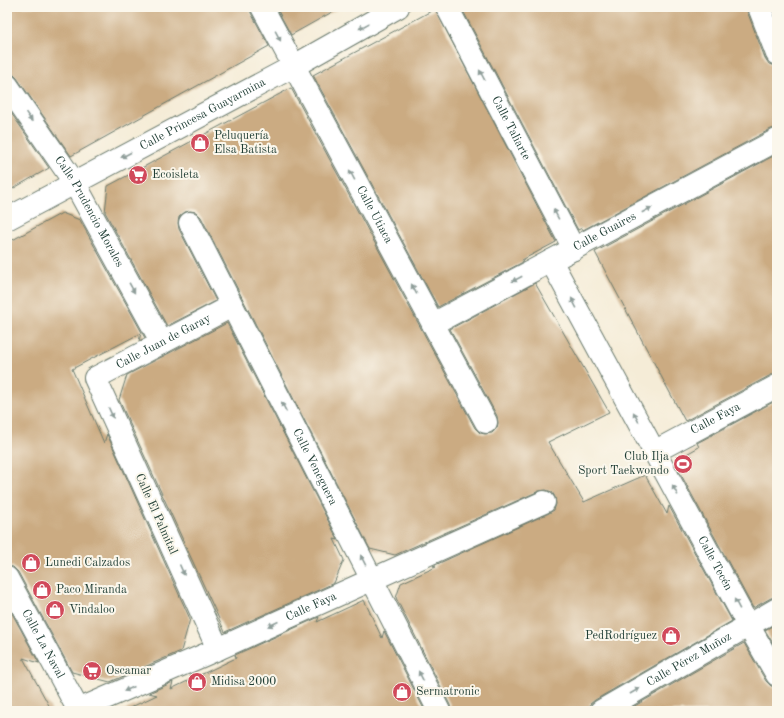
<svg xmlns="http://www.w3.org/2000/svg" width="784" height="718" font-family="'Old Standard TT',serif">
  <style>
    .building { fill: #cbab82 }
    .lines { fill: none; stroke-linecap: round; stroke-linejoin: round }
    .minor-casing { stroke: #6a7a6d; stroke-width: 24 }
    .minor { stroke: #fff; stroke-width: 22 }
    .oneway { fill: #8f9e9a }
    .labels { text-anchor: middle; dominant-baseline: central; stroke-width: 4; stroke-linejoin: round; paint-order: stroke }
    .street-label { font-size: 12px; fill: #1f3d34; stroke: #fbf7ec }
    .poi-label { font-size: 12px; fill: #1f3d34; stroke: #fbf7ec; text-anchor: start }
  </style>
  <rect width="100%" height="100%" fill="#fbf7ec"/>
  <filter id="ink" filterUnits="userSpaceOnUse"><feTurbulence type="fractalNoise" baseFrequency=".025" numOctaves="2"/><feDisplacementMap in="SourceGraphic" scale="8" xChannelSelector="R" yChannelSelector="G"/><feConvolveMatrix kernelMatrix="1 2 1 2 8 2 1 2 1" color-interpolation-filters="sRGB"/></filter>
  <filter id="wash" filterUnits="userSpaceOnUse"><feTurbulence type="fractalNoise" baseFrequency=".012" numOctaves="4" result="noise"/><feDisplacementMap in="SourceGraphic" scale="16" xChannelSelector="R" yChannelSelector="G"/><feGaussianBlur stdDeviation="0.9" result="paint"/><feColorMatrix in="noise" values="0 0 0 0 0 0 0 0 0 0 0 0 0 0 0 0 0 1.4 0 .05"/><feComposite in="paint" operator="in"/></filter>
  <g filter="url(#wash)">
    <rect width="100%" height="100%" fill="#f5ecd7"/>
    <g id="blocks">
      <path class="building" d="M7,7H250L251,13L269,46L71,156L17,78L13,74L7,73Z
        M276,7H341L291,35Z
        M461,7H747V11L765,58L769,64L777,66V128L771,129L583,230L582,228L578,230Z
        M435,9L556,242L522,260L523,262L438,307L313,75Z
        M291,88L475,428L480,433L485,434L492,433L497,428L498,423L497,416L450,329L535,283L609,412L548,442L584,502L645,475L667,514L669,506L732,621L595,700L590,704L589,711H451L450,705L396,598L401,583L436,567L433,566L549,513L554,510L556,504L555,497L552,492L546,490L539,491L395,555L370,549L201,217L196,212L190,211L185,212L179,217L178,223L179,229L216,301L167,326L105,212L108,186Z
        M7,107L49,168L7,192Z
        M777,154V374L771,375L685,421L595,252Z
        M62,213L80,220L145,338L139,341L141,333L72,369L104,443L107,434L190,619L181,651L110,682L72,672L18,572L13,567L7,566V243Z
        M227,323L338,540L334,539L344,560L334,583L225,632L119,400L127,375Z
        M777,400V597L771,598L753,608L679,471L683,456L699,447L697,443Z
        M364,600L382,638L384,631L425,711H123L157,695L149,693L173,682L171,689L236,658L235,655L319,617L317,622Z
        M7,604L39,663L23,658L52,711H7Z
        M777,623V650L765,630Z
        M744,643L766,681L771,686L777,687V711H626Z"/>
    </g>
  </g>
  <g filter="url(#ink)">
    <use href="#blocks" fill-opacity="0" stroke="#6a7a6d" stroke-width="1"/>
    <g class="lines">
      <defs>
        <g id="minor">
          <path id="s1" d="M262,7L486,422"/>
          <path id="s2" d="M447,7L574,249"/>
          <path d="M759,7L777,54"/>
          <path id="s3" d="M7,85L74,182L162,343"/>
          <path id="s4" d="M7,219L294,66L398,7"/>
          <path id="s5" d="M190,223L439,711"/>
          <path id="s6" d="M551,261L748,625L777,675"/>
          <path id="s7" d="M433,324L777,140"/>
          <path id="s8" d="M654,452L777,386"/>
          <path id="s9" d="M7,578L79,711"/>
          <path id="s10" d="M218,649L95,378L232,306"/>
          <path id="s11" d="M78,710L218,649L544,502"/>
          <path id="s12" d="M601,711L777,609"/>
        </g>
      </defs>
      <use href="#minor" class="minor-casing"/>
      <use href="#minor" class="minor"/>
    </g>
    <defs><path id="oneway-solid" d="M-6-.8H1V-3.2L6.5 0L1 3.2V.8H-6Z"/></defs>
    <g class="oneway">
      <use href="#oneway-solid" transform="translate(364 26) rotate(151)"/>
      <use href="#oneway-solid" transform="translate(278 36) rotate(62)"/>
      <use href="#oneway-solid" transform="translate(482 75) rotate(-118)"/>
      <use href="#oneway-solid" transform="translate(29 117) rotate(55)"/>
      <use href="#oneway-solid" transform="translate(126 155) rotate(152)"/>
      <use href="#oneway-solid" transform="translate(352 175) rotate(-118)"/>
      <use href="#oneway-solid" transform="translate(647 210) rotate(-28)"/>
      <use href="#oneway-solid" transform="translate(556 214) rotate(-118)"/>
      <use href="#oneway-solid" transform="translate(517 279) rotate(152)"/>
      <use href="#oneway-solid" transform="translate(132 288) rotate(61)"/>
      <use href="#oneway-solid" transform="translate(414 289) rotate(-118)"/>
      <use href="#oneway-solid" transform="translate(574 303) rotate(-118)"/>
      <use href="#oneway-solid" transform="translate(284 407) rotate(-117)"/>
      <use href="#oneway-solid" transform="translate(111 413) rotate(66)"/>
      <use href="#oneway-solid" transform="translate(636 417) rotate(-118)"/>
      <use href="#oneway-solid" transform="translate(675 490) rotate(-118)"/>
      <use href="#oneway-solid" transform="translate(363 560) rotate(-117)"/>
      <use href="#oneway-solid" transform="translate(182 570) rotate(66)"/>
      <use href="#oneway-solid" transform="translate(737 604) rotate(-118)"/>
      <use href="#oneway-solid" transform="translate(273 624) rotate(156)"/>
      <use href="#oneway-solid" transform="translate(421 676) rotate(-117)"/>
      <use href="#oneway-solid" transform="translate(129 689) rotate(156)"/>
      <use href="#oneway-solid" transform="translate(635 691) rotate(-30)"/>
    </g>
  </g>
  <defs>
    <symbol id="shop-disc" viewBox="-11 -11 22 22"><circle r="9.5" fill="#d1495b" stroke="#fbf7ec"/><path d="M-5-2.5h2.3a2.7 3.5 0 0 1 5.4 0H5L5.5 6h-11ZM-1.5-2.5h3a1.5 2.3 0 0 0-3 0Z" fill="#fff"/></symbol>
    <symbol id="supermarket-disc" viewBox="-11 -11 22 22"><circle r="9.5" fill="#d1495b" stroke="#fbf7ec"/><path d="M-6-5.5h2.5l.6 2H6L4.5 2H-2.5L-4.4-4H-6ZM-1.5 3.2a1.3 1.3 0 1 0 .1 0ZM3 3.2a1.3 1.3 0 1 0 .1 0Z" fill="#fff"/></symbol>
    <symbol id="stadium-disc" viewBox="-11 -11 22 22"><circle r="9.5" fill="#d1495b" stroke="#fbf7ec"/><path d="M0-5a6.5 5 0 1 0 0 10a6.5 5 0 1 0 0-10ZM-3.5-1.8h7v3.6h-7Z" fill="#fff"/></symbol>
  </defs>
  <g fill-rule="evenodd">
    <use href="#shop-disc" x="189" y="132" width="22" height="22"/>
    <use href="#supermarket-disc" x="127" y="164" width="22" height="22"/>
    <use href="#stadium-disc" x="672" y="453" width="22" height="22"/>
    <use href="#shop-disc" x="20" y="552" width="22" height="22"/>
    <use href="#shop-disc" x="31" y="579" width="22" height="22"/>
    <use href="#shop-disc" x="44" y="599" width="22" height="22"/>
    <use href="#shop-disc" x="660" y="625" width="22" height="22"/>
    <use href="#supermarket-disc" x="81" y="660" width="22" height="22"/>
    <use href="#shop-disc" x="186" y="671" width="22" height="22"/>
    <use href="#shop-disc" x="391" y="681" width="22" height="22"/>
  </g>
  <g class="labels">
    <g class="street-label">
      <text stroke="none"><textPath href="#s4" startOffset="222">Calle Princesa Guayarmina</textPath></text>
      <text stroke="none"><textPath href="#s2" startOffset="137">Calle Taliarte</textPath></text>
      <text stroke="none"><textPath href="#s3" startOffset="151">Calle Prudencio Morales</textPath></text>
      <text stroke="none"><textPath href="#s1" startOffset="236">Calle Utiaca</textPath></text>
      <text stroke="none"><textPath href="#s7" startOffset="195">Calle Guaires</textPath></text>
      <text stroke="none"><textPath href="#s10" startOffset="375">Calle Juan de Garay</textPath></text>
      <text stroke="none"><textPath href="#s8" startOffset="70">Calle Faya</textPath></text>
      <text stroke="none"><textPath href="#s5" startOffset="274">Calle Veneguera</textPath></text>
      <text transform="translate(156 514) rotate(66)">Calle El Palmital</text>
      <text stroke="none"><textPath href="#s6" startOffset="344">Calle Tecén</textPath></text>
      <text stroke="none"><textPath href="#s11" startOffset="255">Calle Faya</textPath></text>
      <text stroke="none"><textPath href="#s9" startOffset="75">Calle La Naval</textPath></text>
      <text stroke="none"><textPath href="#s12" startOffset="102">Calle Pérez Muñoz</textPath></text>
    </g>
    <g class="poi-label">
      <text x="214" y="136">Peluquería<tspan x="214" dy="14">Elsa Batista</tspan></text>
      <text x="152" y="175">Ecoisleta</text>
      <text x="669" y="457" text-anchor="end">Club Ilja<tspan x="669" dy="14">Sport Taekwondo</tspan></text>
      <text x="45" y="563">Lunedi Calzados</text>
      <text x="56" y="590">Paco Miranda</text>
      <text x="69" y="610">Vindaloo</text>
      <text x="657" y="636" text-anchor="end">PedRodríguez</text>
      <text x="106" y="671">Oscamar</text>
      <text x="211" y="682">Midisa 2000</text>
      <text x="416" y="692">Sermatronic</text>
    </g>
  </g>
  <rect width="784" height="718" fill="none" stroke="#fbf7ec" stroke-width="24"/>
</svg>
